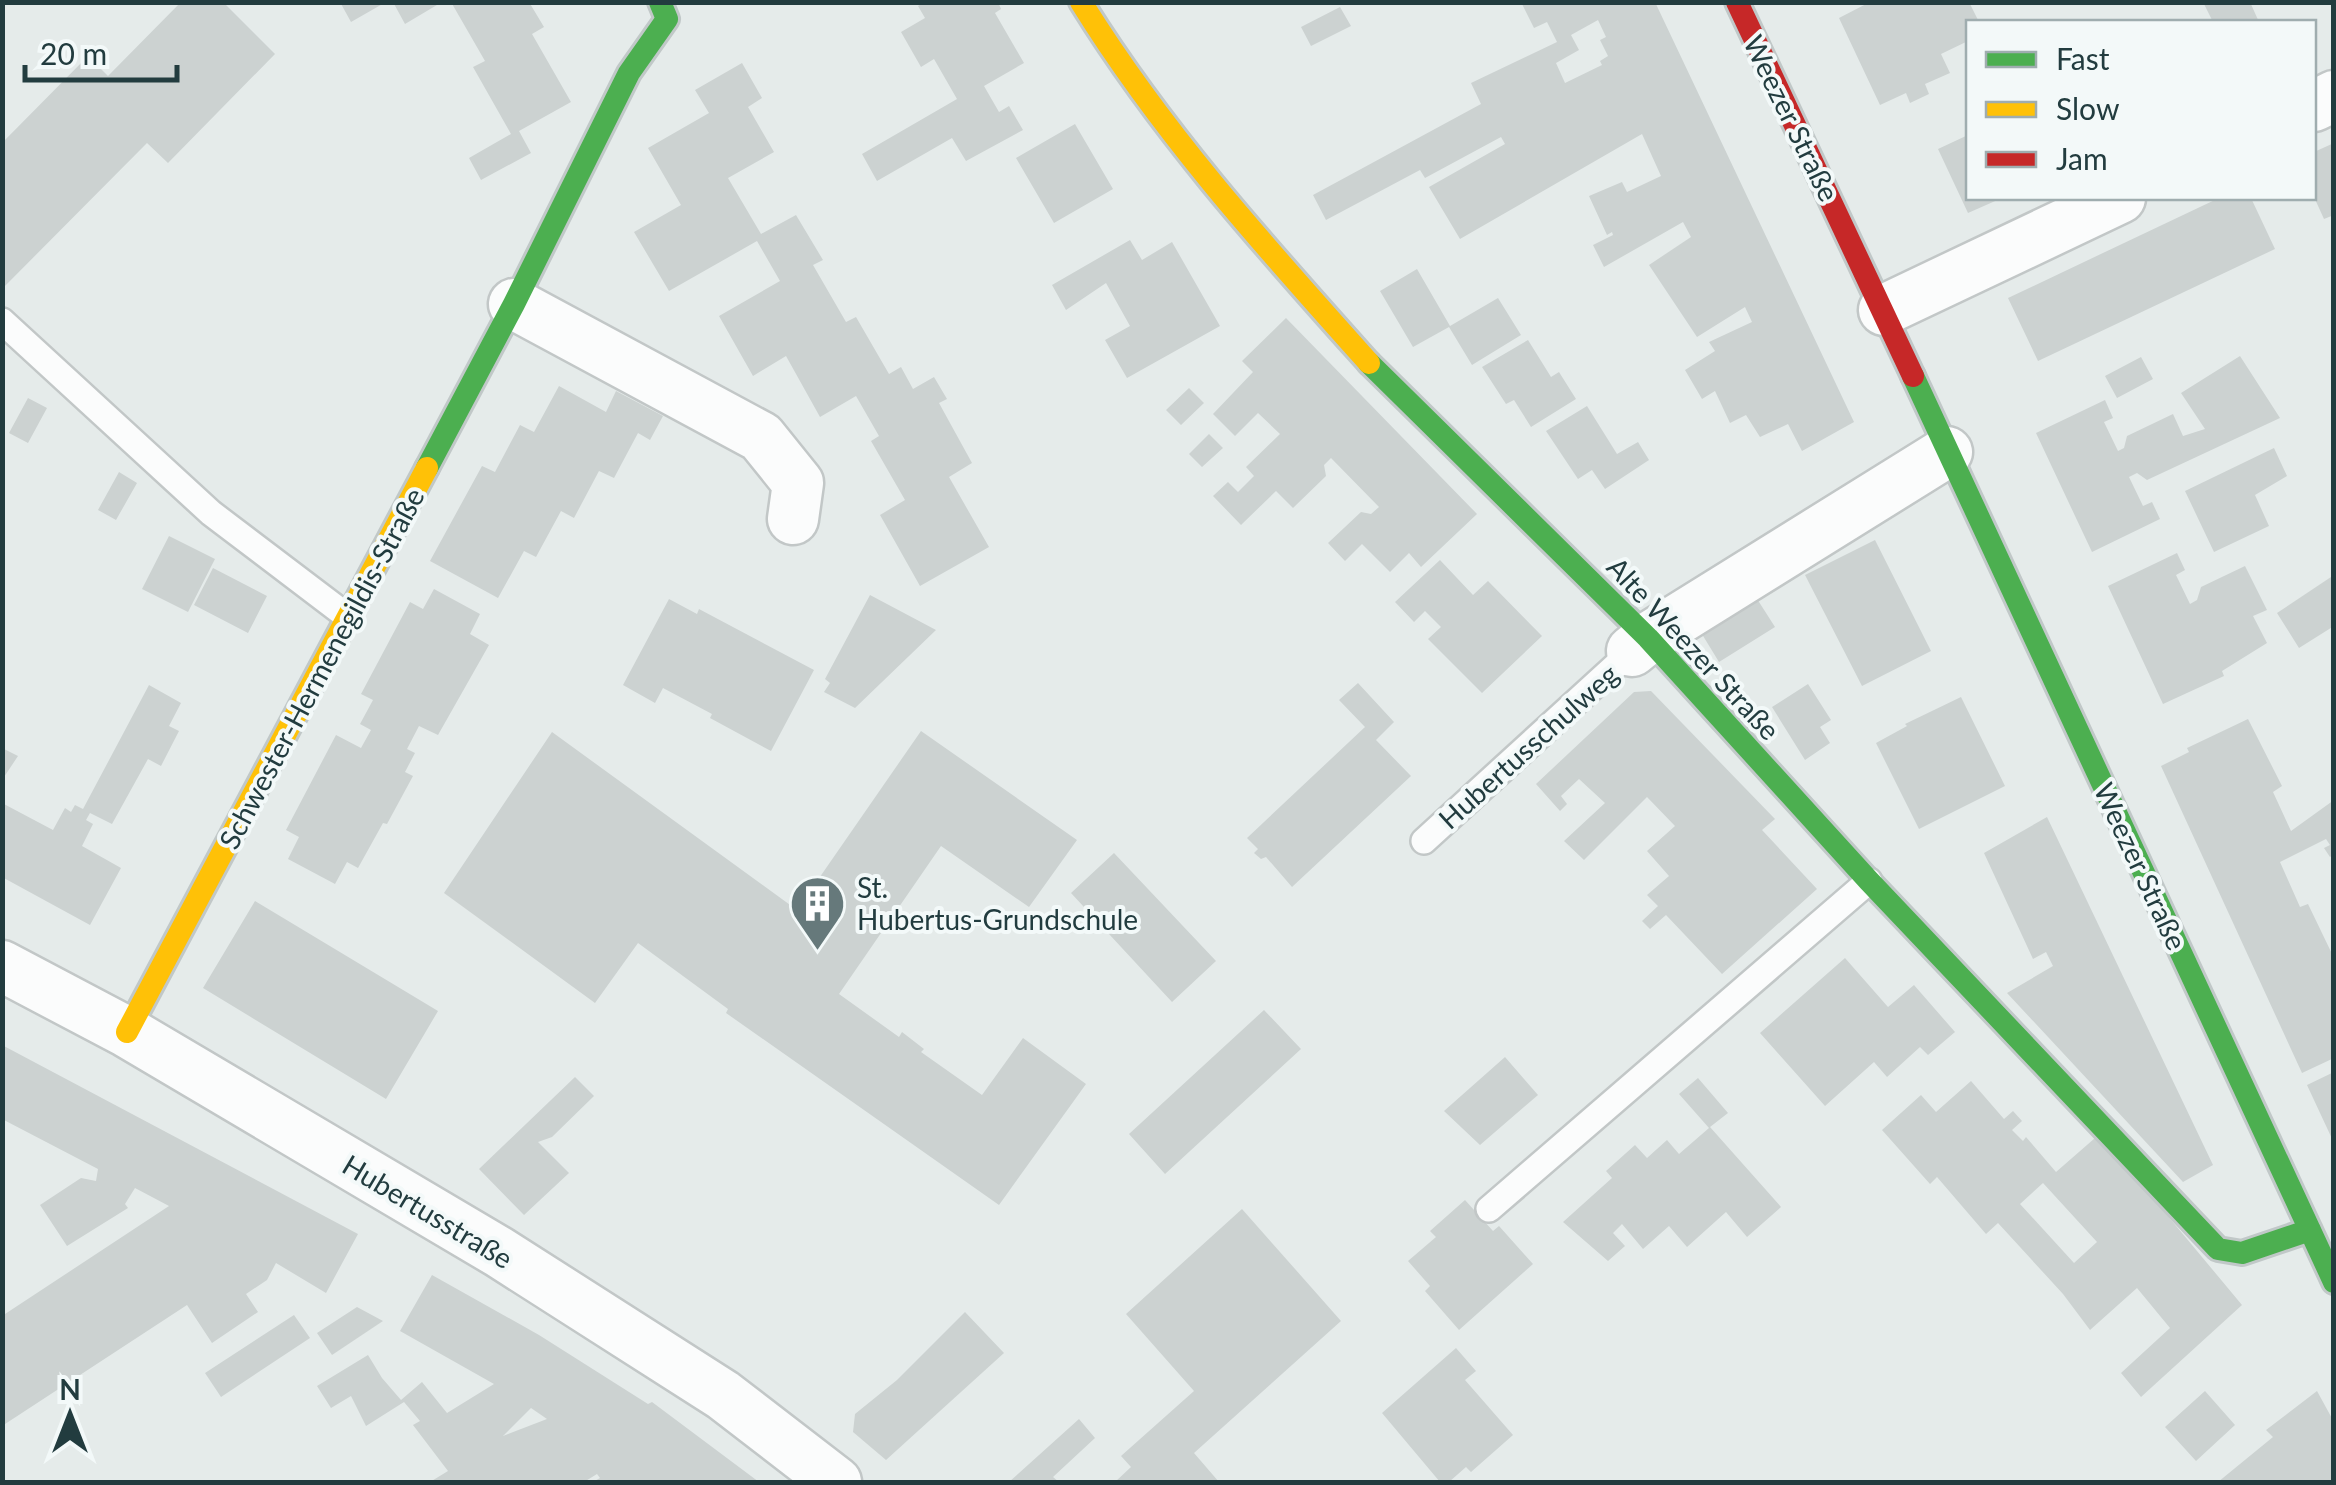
<svg xmlns="http://www.w3.org/2000/svg" width="2336" height="1485" font-family="Lato,sans-serif">
  <style>
    .building { fill: #ccd2d1; fill-rule: evenodd }
    .lines { fill: none; stroke-linecap: round; stroke-linejoin: round }
    .lane-casing { stroke: #c2c7c7; stroke-width: 30 }
    .street-casing { stroke: #c2c7c7; stroke-width: 55 }
    .fast-casing { stroke: #c1c8c8; stroke-width: 28 }
    .slow-casing { stroke: #c1c8c8; stroke-width: 28 }
    .jam-casing { stroke: #c1c8c8; stroke-width: 28 }
    .lane { stroke: #fbfcfc; stroke-width: 25 }
    .street { stroke: #fbfcfc; stroke-width: 50 }
    .fast { stroke: #4caf50; stroke-width: 22 }
    .slow { stroke: #ffc107; stroke-width: 22 }
    .jam { stroke: #c62828; stroke-width: 22 }
    .labels { text-anchor: middle; dominant-baseline: central; stroke-width: 8; stroke-linejoin: round; paint-order: stroke }
    .street-label { font-size: 28px; fill: #223c3f; stroke: #f3f9f9 }
    .poi-label { font-size: 28px; fill: #223c3f; stroke: #f3f9f9; text-anchor: start }
  </style>
  <rect width="100%" height="100%" fill="#e5ebea"/>
  <path class="building" d="M223,2L275,54L168,163L147,143L2,289V143L88,56L108,76L180,3Z
    M340,2H386L351,22Z
    M393,2H442L405,24Z
    M451,2H529L544,27L532,34L571,102L519,131L531,153L481,180L469,158L511,134L473,67L485,61Z
    M925,2H998L1001,9L995,13L1024,63L984,86L999,112L1009,106L1023,130L966,161L952,138L877,181L862,154L957,99L934,59L921,67L901,32L925,18L918,6Z
    M1525,2H1655L1854,422L1802,451L1788,424L1760,437L1746,415L1730,423L1715,391L1702,399L1685,370L1715,351L1709,342L1752,322L1745,307L1697,337L1649,265L1691,237L1683,222L1604,267L1593,245L1613,235L1612,232L1607,235L1589,196L1622,182L1627,192L1661,176L1642,134L1460,239L1429,187L1505,144L1501,137L1425,178L1420,170L1326,220L1313,195L1481,104L1471,83L1557,42L1547,22L1534,28L1522,4ZM1598,20L1606,37L1600,40L1608,56L1600,61L1602,65L1565,83L1556,63L1579,50L1571,35Z
    M1870,2H1969L1979,22H1968V41L1941,54L1950,73L1925,84L1929,94L1910,103L1906,93L1880,105L1839,18Z
    M2203,2H2250L2259,22H2213Z
    M1340,7L1351,26L1311,46L1301,27Z
    M742,63L762,98L748,107L774,152L728,178L761,234L796,215L823,260L813,265L846,322L856,317L889,374L901,367L913,389L934,377L947,399L939,403L972,463L949,477L989,547L920,586L880,515L905,500L871,441L879,436L856,396L820,417L786,356L753,376L719,316L780,281L757,241L669,291L634,232L681,205L648,148L709,113L695,90Z
    M1075,124L1113,189L1054,223L1016,158Z
    M1968,135V198H2002L1968,213L1938,149Z
    M2334,143V215L2324,219L2314,197V152Z
    M2219,198H2251L2275,249L2038,361L2008,298Z
    M1130,240L1142,260L1172,242L1220,326L1127,378L1105,340L1130,326L1106,283L1066,310L1052,285Z
    M1417,269L1450,326L1498,298L1521,335L1472,365L1449,327L1413,347L1380,291Z
    M1286,318L1477,514L1421,567L1409,553L1390,572L1362,544L1345,561L1328,543L1361,512L1371,514L1379,507L1331,458L1324,465L1326,476L1293,508L1276,491L1241,525L1213,496L1228,482L1238,492L1254,476L1246,467L1280,434L1258,413L1235,436L1213,414L1253,372L1242,361Z
    M1528,340L1551,377L1559,372L1576,399L1531,427L1514,400L1506,404L1482,367Z
    M2240,356L2280,418L2147,480L2137,473L2129,477L2143,506L2152,502L2160,519L2092,552L2036,433L2105,400L2113,418L2104,422L2118,451L2124,448L2127,436L2173,414L2183,436L2205,429L2181,393Z
    M2141,357L2153,379L2117,398L2105,376Z
    M559,386L606,412L616,391L663,416L650,440L638,433L614,478L599,471L574,518L561,511L536,557L524,551L498,598L430,561L482,466L495,472L520,425L534,432Z
    M1189,388L1204,403L1181,425L1166,410Z
    M28,398L47,408L28,443L9,433Z
    M1587,406L1617,454L1638,442L1649,460L1605,489L1592,470L1578,479L1546,431Z
    M1209,434L1223,448L1202,467L1189,454Z
    M2274,448L2287,476L2255,495L2269,526L2214,552L2185,491Z
    M119,472L137,483L116,520L98,510Z
    M169,536L215,559L188,612L142,589Z
    M1875,540L1931,651L1862,686L1805,575Z
    M2177,553L2185,570L2176,575L2190,604L2197,600L2201,587L2245,566L2267,610L2253,616L2267,643L2222,671L2224,676L2163,704L2108,586Z
    M1440,560L1473,595L1488,581L1542,636L1482,693L1428,639L1441,627L1425,611L1414,622L1395,602Z
    M213,568L267,596L248,633L194,605Z
    M2334,575V626L2299,648L2277,613Z
    M434,589L480,614L470,634L489,645L438,735L419,726L407,749L415,753L405,772L413,776L387,824L383,823L358,868L347,862L335,884L288,859L299,837L286,830L336,735L361,748L371,730L360,724L373,700L361,694L410,602L423,609Z
    M1752,591L1775,627L1719,662L1697,626Z
    M870,595L936,630L855,708L824,692L830,683L825,679Z
    M669,599L697,614L699,609L814,670L771,751L710,718L712,714L663,688L655,703L623,685Z
    M1358,683L1394,722L1376,740L1411,776L1292,887L1266,857L1261,859L1254,853L1258,849L1247,838L1365,727L1339,700Z
    M1808,684L1831,720L1820,727L1830,743L1805,760L1772,707Z
    M149,685L181,703L169,726L179,731L161,766L148,759L112,824L90,813L86,820L93,824L82,846L121,868L90,925L2,877V803L53,830L65,808L71,812L75,805L83,809Z
    M1651,691L1775,819L1762,830L1817,889L1722,974L1666,915L1650,929L1642,921L1658,906L1647,895L1669,876L1647,851L1675,826L1647,797L1584,860L1564,841L1605,803L1579,779L1561,796L1567,804L1560,811L1536,784L1634,692Z
    M1961,697L2005,786L1919,829L1876,743L1907,726L1905,724Z
    M2248,719L2282,786L2273,792L2291,831L2334,800V854L2330,857L2324,848L2330,845L2326,839L2280,862L2300,907L2308,904L2334,958V1058L2302,1073L2161,766L2189,752L2187,748Z
    M921,731L1077,840L1029,907L941,846L839,994L899,1037L902,1032L924,1049L921,1052L982,1095L1023,1038L1086,1084L999,1205L726,1013L728,1009L638,943L595,1003L444,893L552,732L797,910Z
    M2,748L18,756L2,780Z
    M2047,817L2213,1165L2183,1182L2007,993L2053,966L2046,952L2033,959L1984,853Z
    M1114,853L1216,961L1172,1002L1071,893Z
    M255,901L438,1011L386,1099L203,988Z
    M1845,958L1888,1007L1914,985L1955,1032L1928,1055L1920,1047L1887,1077L1874,1062L1825,1106L1760,1033Z
    M1264,1010L1301,1049L1165,1174L1129,1134Z
    M2,1045L358,1234L326,1293L276,1263L267,1280L246,1294L258,1312L212,1343L187,1305L2,1426V1316L169,1206L135,1188L125,1204L128,1208L67,1246L40,1205L81,1178L96,1181L98,1169L2,1119Z
    M1505,1057L1538,1095L1480,1145L1444,1111Z
    M2334,1072V1143L2307,1085Z
    M575,1077L594,1096L552,1137L538,1142L569,1173L524,1215L479,1169Z
    M1698,1078L1728,1113L1710,1127L1781,1207L1747,1237L1726,1212L1687,1247L1669,1226L1643,1249L1622,1224L1613,1233L1625,1246L1608,1261L1563,1222L1612,1178L1606,1171L1635,1145L1647,1158L1667,1140L1679,1154L1709,1128L1679,1094Z
    M1971,1081L2004,1119L2013,1111L2022,1121L2012,1130L2023,1141L2026,1137L2056,1172L2095,1138L2162,1209L2242,1305L2141,1397L2121,1373L2170,1328L2137,1288L2090,1330L2063,1294L1998,1223L1986,1234L1937,1177L1930,1184L1882,1130L1921,1095L1936,1112ZM2043,1183L2097,1242L2074,1263L2020,1204Z
    M1465,1200L1493,1231L1499,1226L1533,1264L1459,1330L1425,1291L1430,1286L1408,1261L1436,1237L1430,1231Z
    M1242,1209L1341,1321L1194,1453L1219,1482H1115L1131,1467L1121,1456L1194,1391L1126,1314Z
    M432,1275L539,1335L648,1404L652,1402L759,1482H593L600,1478L597,1474L584,1482H430L448,1471L413,1425L420,1421L404,1402L366,1426L351,1396L331,1408L317,1386L368,1355L382,1378L401,1400L422,1382L447,1413L494,1384L400,1331ZM531,1408L547,1419L503,1436Z
    M357,1307L383,1321L332,1355L317,1333Z
    M965,1312L1004,1353L886,1460L853,1432L855,1414L897,1380Z
    M294,1315L310,1338L221,1397L205,1373Z
    M1456,1348L1476,1371L1465,1380L1513,1435L1471,1472L1466,1467L1449,1482H1440L1382,1413Z
    M2205,1391L2235,1425L2196,1461L2165,1427Z
    M2317,1391L2334,1422V1482H2218L2273,1437L2266,1430Z
    M1079,1419L1095,1438L1053,1477L1059,1482H1009Z"/>
  <g class="lines">
    <defs>
      <path id="lane" d="M2,321L211,513L348,617
        M1424,841L1632,651
        M1489,1209L1869,881"/>
      <path id="street" d="M2314,106L2334,96
        M514,304L761,437L798,483L793,519
        M1884,310L2120,198
        M1632,651L1648,638L1947,452
        M2,966L127,1032L499,1252L723,1395L836,1482"/>
      <path id="fast" d="M1369,363L1648,638L1869,881L2218,1249L2242,1253L2310,1230
        M1913,376L2334,1282
        M427,468L514,304L629,73L667,19L660,2"/>
      <path id="slow" d="M1081,2C1162,133 1267,249 1369,363
        M127,1032L427,468"/>
      <path id="jam" d="M1737,2L1913,376"/>
    </defs>
    <use href="#lane" class="lane-casing"/>
    <use href="#street" class="street-casing"/>
    <use href="#fast" class="fast-casing"/>
    <use href="#slow" class="slow-casing"/>
    <use href="#jam" class="jam-casing"/>
    <use href="#lane" class="lane"/>
    <use href="#street" class="street"/>
    <use href="#fast" class="fast"/>
    <use href="#slow" class="slow"/>
    <use href="#jam" class="jam"/>
  </g>
  <defs>
    <symbol id="building-pin" viewBox="-11 -11 22 30"><path d="M0 17L-7.5 6A9.5 9.5 0 1 1 7.5 6Z" fill="#66797b" stroke="#f3f9f9"/><path d="M-4-6H4V6H1V3H-1V6H-4ZM-2.5-4.3h1.7v1.8h-1.7ZM.8-4.3h1.7v1.8H.8ZM-2.5-1h1.7V.8h-1.7ZM.8-1h1.7V.8H.8Z" fill="#fff"/></symbol>
  </defs>
  <g fill-rule="evenodd">
    <use href="#building-pin" x="786" y="872" width="63" height="86"/>
  </g>
  <g class="labels">
    <g class="street-label">
      <text transform="translate(1792 118) rotate(64)">Weezer Straße</text>
      <text transform="translate(1694 648) rotate(47)">Alte Weezer Straße</text>
      <text transform="translate(321 668) rotate(-62)">Schwester-Hermenegildis-Straße</text>
      <text transform="translate(1528 746) rotate(-42)">Hubertusschulweg</text>
      <text transform="translate(2141 866) rotate(65)">Weezer Straße</text>
      <text transform="translate(428 1211) rotate(31)">Hubertusstraße</text>
    </g>
    <g class="poi-label">
      <text x="857" y="887">St.<tspan x="857" dy="32">Hubertus-Grundschule</tspan></text>
    </g>
  </g>
  <rect width="2336" height="1485" fill="none" stroke="#223c3f" stroke-width="10"/>
  <rect x="1966" y="20" width="350" height="180" fill="#f3f9f9" stroke="#9fadaf" stroke-width="2.5"/>
  <rect x="1986" y="52" width="50" height="15" fill="#4caf50" stroke="#9fadaf" stroke-width="2.5"/>
  <text x="2056" y="70" font-size="30" fill="#223c3f">Fast</text>
  <rect x="1986" y="102" width="50" height="15" fill="#ffc107" stroke="#9fadaf" stroke-width="2.5"/>
  <text x="2056" y="120" font-size="30" fill="#223c3f">Slow</text>
  <rect x="1986" y="152" width="50" height="15" fill="#c62828" stroke="#9fadaf" stroke-width="2.5"/>
  <text x="2056" y="170" font-size="30" fill="#223c3f">Jam</text>
  <g transform="translate(70 1415)" stroke="#f3f9f9" stroke-width="8" paint-order="stroke">
  <path d="M0-8L18 38L0 25L-18 38Z" fill="#223c3f"/>
  <text y="-15" font-size="28" font-weight="bold" text-anchor="middle" fill="#223c3f">N</text>
  </g>
  <path d="M25 65v15h152v-15" fill="none" stroke="#223c3f" stroke-width="5"/>
  <text x="40" y="65" font-size="30" fill="#223c3f" stroke="#f3f9f9" stroke-width="8" paint-order="stroke">20 m</text>
</svg>
